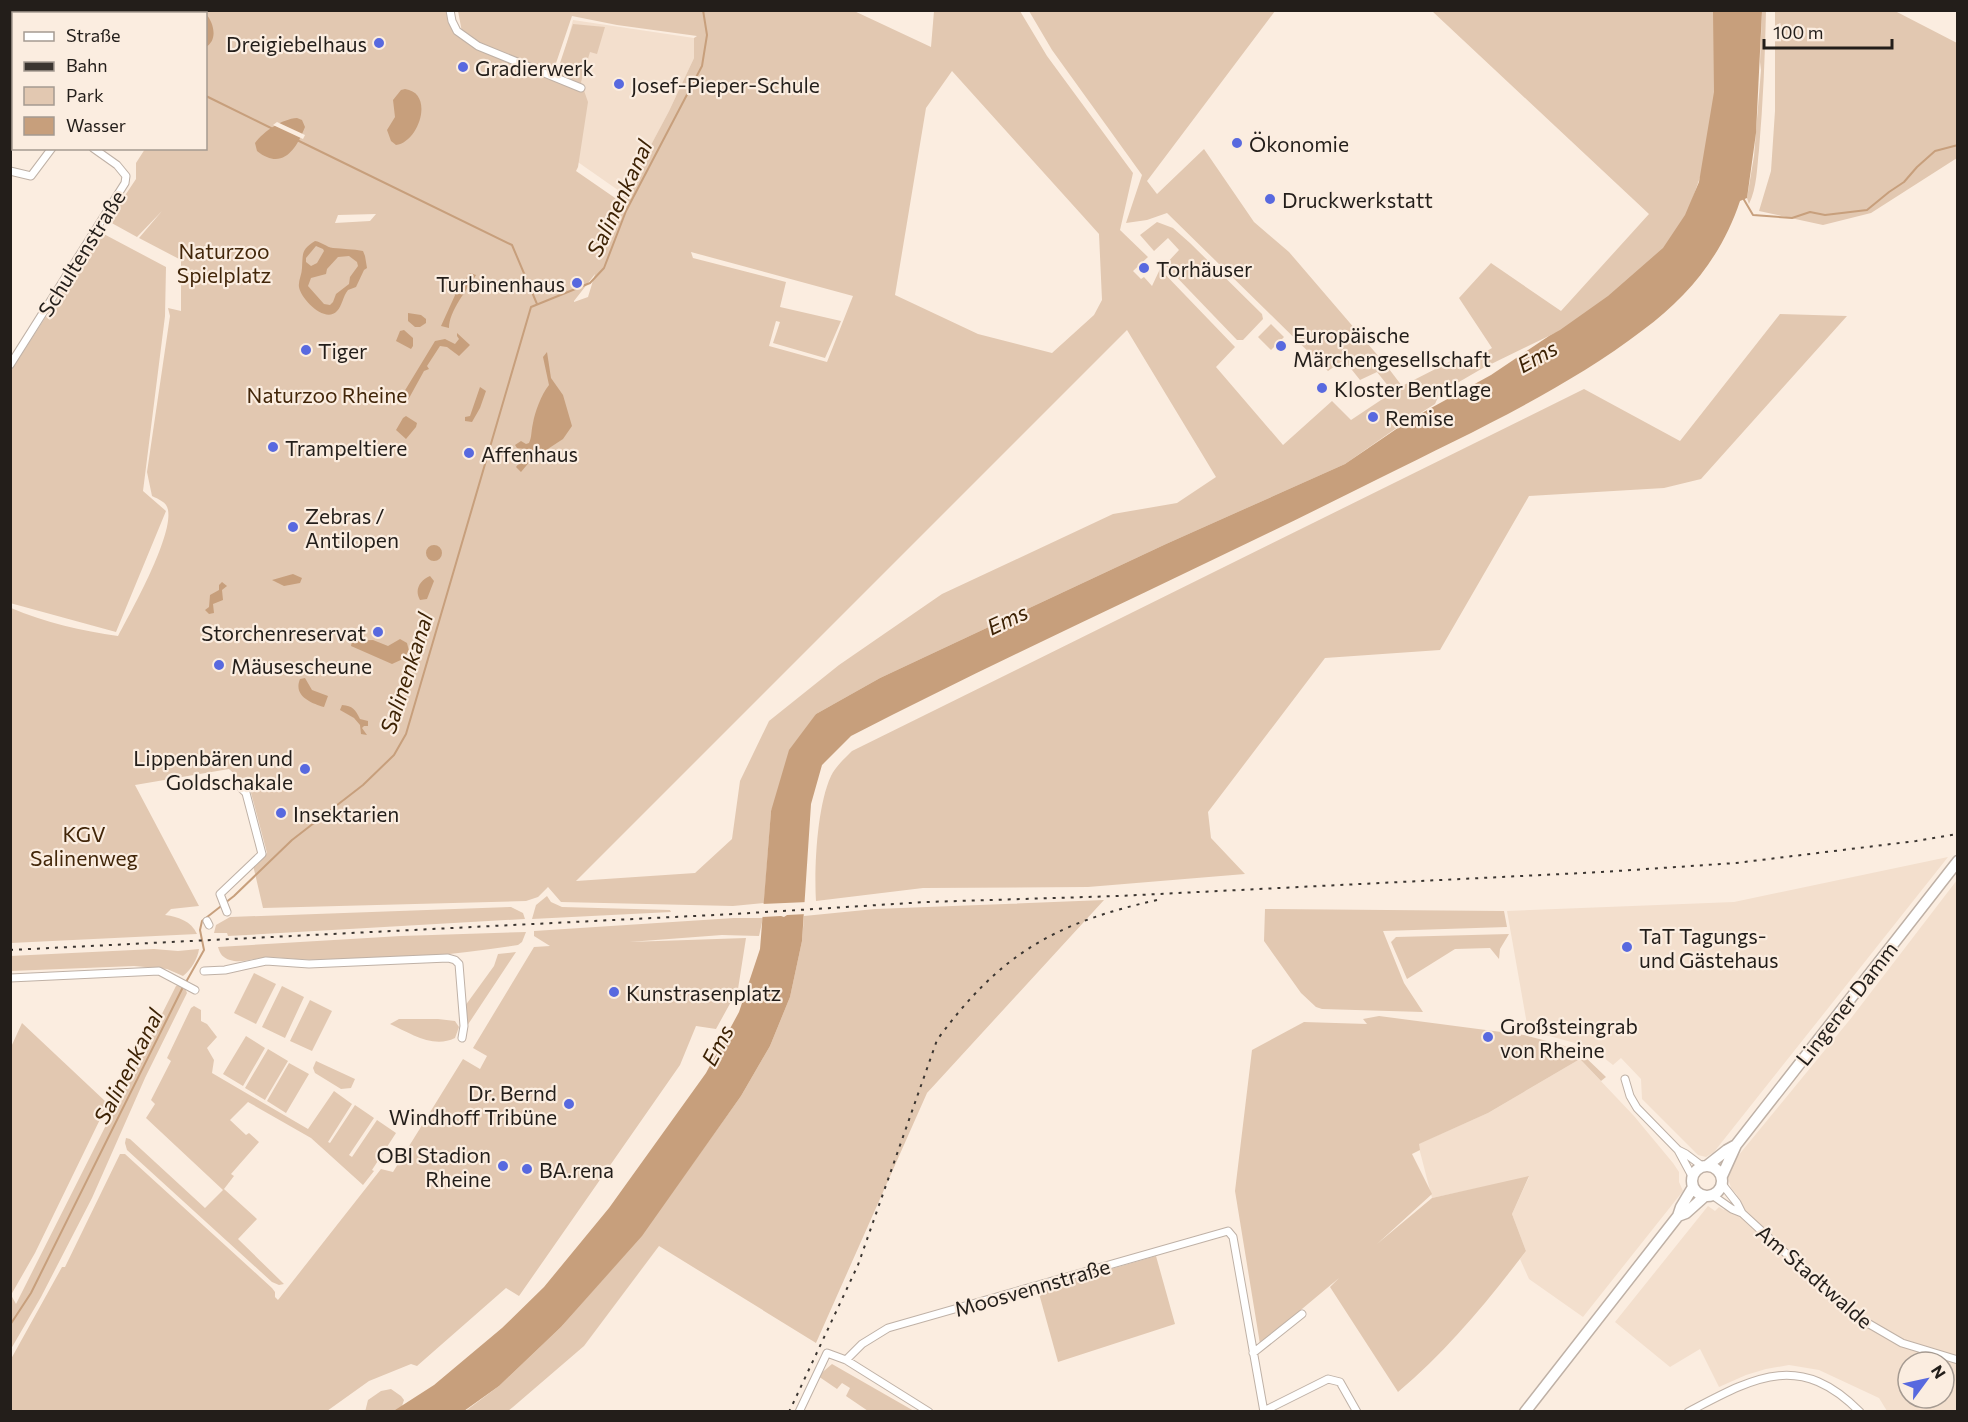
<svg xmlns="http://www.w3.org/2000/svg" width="1968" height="1422" font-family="Commissioner,sans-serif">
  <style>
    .built { fill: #f3dfcd; fill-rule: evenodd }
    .green { fill: #e2c8b1; fill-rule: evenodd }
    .water { fill: #c79f7c; fill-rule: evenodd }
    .pier { fill: #fbede0 }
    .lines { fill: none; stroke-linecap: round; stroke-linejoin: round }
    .stream { stroke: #c79f7c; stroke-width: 2 }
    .minor-casing { stroke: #bfb1a6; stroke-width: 9 }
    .secondary-casing { stroke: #bfb1a6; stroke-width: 13 }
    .minor { stroke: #fff; stroke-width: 7 }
    .secondary { stroke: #fff; stroke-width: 10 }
    .rail { stroke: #3b3530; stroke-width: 2; stroke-dasharray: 3 6; stroke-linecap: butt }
    .poi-dot { fill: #5869df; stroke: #fbede0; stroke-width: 2 }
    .labels { text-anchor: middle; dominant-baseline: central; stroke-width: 4.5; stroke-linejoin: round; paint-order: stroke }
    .poi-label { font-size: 21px; fill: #231e1a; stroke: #fbede0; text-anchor: start }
    .park-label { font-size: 21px; fill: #422609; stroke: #fbede0 }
    .street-label { font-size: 21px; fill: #231e1a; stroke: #fbede0 }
    .water-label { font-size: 22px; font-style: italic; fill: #3d2204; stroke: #fbede0 }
  </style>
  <rect width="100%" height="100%" fill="#fbede0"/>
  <path class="built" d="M573,20L694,38V58L669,111L625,195L542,137Z
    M1948,857L1714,1152L1706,1157L1698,1155L1642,1099L1641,1079L1621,1058L1613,1065L1599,1054L1582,1045L1528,1030L1507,911L1734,902Z
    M1957,880V1411H1887L1879,1398L1819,1370L1789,1365L1766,1369L1746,1375L1719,1387L1700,1349L1670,1367L1615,1322L1708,1206L1715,1211L1719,1207L1724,1210L1737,1195L1731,1188L1728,1178L1730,1167L1733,1162L1852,1017ZM1908,1362H1944V1398H1908Z
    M1580,1059L1634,1116L1673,1163L1679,1172V1182L1683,1191L1583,1317L1529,1279L1520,1259L1526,1251L1512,1214L1529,1177L1432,1198L1418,1144L1488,1113Z"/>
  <path class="green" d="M451,10L453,21L462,32L458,11L852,10L931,47L934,11H1020L1047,56L1133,173L1120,230L1148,257L1133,271L1141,279L1144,277L1152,286L1160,269L1235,347L1216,367L1283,445L1332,401L1351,420L1393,392L1377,372L1360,380L1344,360L1328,371L1167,213L1147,220L1126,223L1142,175L1052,50L1029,11H1275L1147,181L1157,194L1204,149L1254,222L1289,252L1386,365L1402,386L1461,356L1468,362L1492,348L1459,298L1491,263L1561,311L1649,214L1432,11H1720L1719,73L1709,152L1686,217L1666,253L1567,332L1555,333L1483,368L1440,393L1435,404L1398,427L1345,464L1166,544L880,678L816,714L771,811L764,903L733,906L561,902L548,887L538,897L526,901L263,908L253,865L267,853L250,789L229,769L135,785L199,906L171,909L165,915C179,917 191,921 197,934L11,943V608C43,622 83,631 118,636C132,610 173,536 168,510C167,502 158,499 152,496L147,472L170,316L168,308L181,311V260L139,238L162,211L137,237L108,221L136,179V163L145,149L206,148V14H31L24,11ZM572,16L617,25L697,36L694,38V58L669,111L625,194L618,200L576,171L578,167L588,102L581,82L590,52L597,54L605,27L573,24L557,72H553ZM952,71L1099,234L1102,300L1094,315L1052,353L978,334L895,295L926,108ZM376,214L370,221L335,223L338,215ZM691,252L853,296L827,362L769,346L776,321L780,322L773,343L825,358L841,321L780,307L786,282L693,258ZM595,274L588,297L574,302V301ZM1127,330L1216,477L1177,503L1113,514L942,594L839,665L769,721L740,781L732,839L695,873L576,881Z
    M1762,11H1766C1765,57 1763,103 1759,150C1757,167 1757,188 1749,204L1747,198L1754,156L1761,70L1760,62Z
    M1775,11H1895L1957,43V158L1871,213L1823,225L1759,211L1771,171L1775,111Z
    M1157,222L1173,228L1190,243L1262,314L1263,319L1243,340H1237L1165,265L1179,250L1168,238L1154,251L1140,235Z
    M100,232L166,267L165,316L143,491L166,511L116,632L10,603L11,371Z
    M1780,314L1847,316L1701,479L1664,488L1529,496L1440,650L1325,658L1208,812L1211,838L1245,874L1088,887L923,888L816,901C814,868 817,806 831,776C835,767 845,758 852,751L1584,389L1680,441Z
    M1271,324L1284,337L1271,350L1258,337Z
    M547,896L551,902L562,907L670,910L671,912L532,919L536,905Z
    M1104,900L927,1093L816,1343L659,1246L584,1346L513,1407L508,1411L464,1412L499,1386L561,1327L641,1236L741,1096L770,1046L790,997L802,941L804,916L875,909Z
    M511,907L523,913L525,919L228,936L227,933H214L216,925L230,917Z
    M1265,909L1504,911L1507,927L1383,931L1404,983L1423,1012L1322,1009L1316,1007L1301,993L1264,941Z
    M734,918H763L759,936L722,935L629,942L746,938L738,989L716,1029L696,1026L680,1065L519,1296L506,1288L417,1366L411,1364L369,1381L327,1411H11V1359L62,1267H65L120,1154H125L272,1288L275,1292V1297L278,1300L381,1169L393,1172L463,1059L480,1069L487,1056L473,1048L534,947L550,946L534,936V931Z
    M526,932L522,942L518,945C454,955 387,961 321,960C304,960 287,958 271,957C257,957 242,964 230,960C223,958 220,954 218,947L401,936Z
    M1509,934L1500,949L1499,959L1490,948L1455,949L1407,979L1391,942L1396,937Z
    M154,949L178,951L199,949C198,958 191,970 183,976L167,969L134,966L11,971L10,956Z
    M516,952L467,1026L465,1006L494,966L498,954Z
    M254,973L276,984L256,1024L234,1013Z
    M178,985L185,988L187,993L145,1078L92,1198L41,1297L11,1349V1047L22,1023L105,1101L107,1105L35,1253L11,1295L16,1304L176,986Z
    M282,986L304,997L285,1038L262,1027Z
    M310,1000L332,1011L312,1051L290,1041Z
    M194,1006L201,1010V1021L207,1024L217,1037L207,1048L214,1060L212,1073L308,1129L334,1091L352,1104L328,1142L330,1143L355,1105L374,1118L349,1155L352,1157L377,1120L396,1133L372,1170L374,1171L363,1185L311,1138L248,1102L230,1120L246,1135L249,1133L259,1142L231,1174L234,1176L224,1189L257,1219L238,1239L284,1284L279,1285L272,1282L127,1150L125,1143L126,1138L130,1139L205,1208L223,1190L146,1118L155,1104L151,1100L171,1061L167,1058L191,1008Z
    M1379,1016L1524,1035L1562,1045L1581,1053L1606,1077L1601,1081L1580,1059L1488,1113L1419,1144L1420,1150L1412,1154L1432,1194L1377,1244L1432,1198L1529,1176L1512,1214L1526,1251C1487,1302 1447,1351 1398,1392L1330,1287L1339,1278L1260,1344L1235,1191L1252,1050L1304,1022L1367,1024L1363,1019Z
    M399,1019H438L455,1021L459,1027L455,1038C433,1049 410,1033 390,1024Z
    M246,1036L265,1048L243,1086L223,1074Z
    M268,1049L288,1061L265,1100L245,1088Z
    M316,1061L355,1079L351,1088L341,1089L315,1073L313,1068Z
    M289,1063L309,1074L286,1113L267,1101Z
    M1156,1256L1175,1324L1058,1362L1038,1290Z
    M832,1364L914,1411H868L846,1396L850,1388L842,1383L837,1389L818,1376Z
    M391,1389L401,1396L404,1400L401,1409L397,1411L365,1412L368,1400L381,1391Z"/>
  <path class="water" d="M1713,11H1762L1756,133L1747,198L1740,201C1722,255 1689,296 1643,330C1563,391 1470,433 1380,478C1205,566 1026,646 851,736L822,765L811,804L802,941L790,997L770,1046L741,1096L642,1236L561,1327L499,1386L464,1411L392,1412L434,1385L502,1328L544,1287L609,1208L706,1073L739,1012L760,949L771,811L789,750L816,714L880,678L1166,544L1345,464L1411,419L1491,375L1549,336L1560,330L1608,296L1663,248L1685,215L1699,182L1714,92Z
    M206,14C214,23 218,40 206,47Z
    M405,89C435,93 419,142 396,145L391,141L387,130L395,117L393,100L401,90Z
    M297,118L302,120L305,127C296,150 282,171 257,151L255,143C264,131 282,119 297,118Z
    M315,241C322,242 326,247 333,248C343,249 353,249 363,251L365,256L367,268L364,270L356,287L348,290C343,296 342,306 337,311C325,324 301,299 299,287C298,281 302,274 302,268C303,253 301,250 315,241ZM316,246L323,249L324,251L317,263L311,266L306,262V258ZM349,256L357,262L358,266L350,277L349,284L336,294L333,302L330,305L324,304L308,286L311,278L326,274L327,269L338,257Z
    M470,273L476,275C467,290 449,311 449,328L441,326L456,293Z
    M408,313L421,315L426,319V323L420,327H415L408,321Z
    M404,330L413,338V346L411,349L396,341L400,331Z
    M457,333L470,345L459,356L447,347L440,346L427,366L429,369L424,371L408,400L404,398V392L435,341L445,339L455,344L459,339L457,336Z
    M547,352L551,378L563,395L572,426L563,439L531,460L521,472L516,467C521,461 527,456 525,449L517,448L515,445L521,441L526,444L529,443C532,437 531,431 533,423C535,412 541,395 549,385L543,357Z
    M480,387L486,391L480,408L472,422L465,421V417L470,416Z
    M406,416L417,423L416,427L406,439L396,430L403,418Z
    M426 553a8 8 0 1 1 16 0a8 8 0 1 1-16 0Z
    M293,574L302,578L300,583L284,586L272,580Z
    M430,576L434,581L427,599L420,600C414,590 420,580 430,576Z
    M222,582L227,586L222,590L223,600L213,604L214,613L209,614L205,610L209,607L210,595L219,590V585Z
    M400,639L407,643L409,651L403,659L392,664L351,646L352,641L373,640L388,646Z
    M305,678L312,690L328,696L324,707C311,703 293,696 300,679Z
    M342,705C353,706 355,709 360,719L368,721V726H364L362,728L367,735L361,734L360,725L354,718L340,710Z"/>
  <path class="pier" d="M277,122L305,135L303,139L273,125Z
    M808,902L807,914L787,915L784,917L781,916L760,917L761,904Z"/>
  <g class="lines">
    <path class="stream" d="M31,10L37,14
      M206,96L273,129
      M297,140L512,245L537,304
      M1743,198L1753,215L1792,218L1810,212L1825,215L1867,210L1889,192L1904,182L1917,167L1935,151L1958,145
      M186,982L204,950L200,930L202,921L234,896L292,840L363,785L394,755L406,734L531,307L590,283L604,268L626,211L702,66L707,35L703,10
      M10,1325L31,1293L183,987"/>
    <defs>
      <path id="minor" d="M450,10L452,21L457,31L478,46L581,88
        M10,89L14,91
        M10,171L31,176L52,148
        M10,365L125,183L126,176L117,165L93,148
        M227,912L220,894L262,854L246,793L242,789
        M207,921L209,925
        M204,971L225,970L266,961L309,964L448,958L455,960L459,964L464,1026L462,1038
        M10,978L159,971L195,990
        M1625,1079L1630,1096L1637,1108L1678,1150L1692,1176
        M1678,1150L1686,1154L1702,1166
        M1722,1184L1737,1203L1742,1213L1852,1314L1902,1343L1958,1360
        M1712,1195L1732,1209L1742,1213
        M1253,1353L1302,1314
        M846,1360L862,1344L888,1328L1228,1231L1233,1237L1264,1412
        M1264,1411L1328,1379L1340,1382L1357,1412
        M799,1412L827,1353L846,1360L929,1412
        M1688,1412C1753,1378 1799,1350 1860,1412"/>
      <path id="secondary" d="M1708,1165L1727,1150L1736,1145
        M1692 1181a15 15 0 1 1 30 0a15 15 0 1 1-30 0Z
        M1722,1176L1736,1145L1958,861
        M1678,1216L1686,1213L1705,1196
        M1525,1412L1678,1216L1681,1207L1693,1187"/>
    </defs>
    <use href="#minor" class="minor-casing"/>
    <use href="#secondary" class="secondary-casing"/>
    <use href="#minor" class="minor"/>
    <use href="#secondary" class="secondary"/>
    <path class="rail" d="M10,950L734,914L926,902L1118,896L1602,872L1736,863L1916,841L1958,834
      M789,1412L858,1265L937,1040C1000,954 1054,923 1157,900"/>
  </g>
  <g class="poi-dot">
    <circle cx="379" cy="43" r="6"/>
    <circle cx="463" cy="67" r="6"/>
    <circle cx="619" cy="84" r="6"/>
    <circle cx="1237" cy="143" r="6"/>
    <circle cx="1270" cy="199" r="6"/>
    <circle cx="1144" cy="268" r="6"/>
    <circle cx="577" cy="283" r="6"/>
    <circle cx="1281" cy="346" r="6"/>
    <circle cx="306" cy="350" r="6"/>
    <circle cx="1322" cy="388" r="6"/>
    <circle cx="1373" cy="417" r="6"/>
    <circle cx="273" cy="447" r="6"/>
    <circle cx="469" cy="453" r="6"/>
    <circle cx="293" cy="527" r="6"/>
    <circle cx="378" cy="632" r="6"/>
    <circle cx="219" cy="665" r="6"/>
    <circle cx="305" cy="769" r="6"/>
    <circle cx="281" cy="813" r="6"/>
    <circle cx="1627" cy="947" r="6"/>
    <circle cx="614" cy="992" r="6"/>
    <circle cx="1488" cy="1037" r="6"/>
    <circle cx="569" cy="1104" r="6"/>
    <circle cx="503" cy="1166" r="6"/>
    <circle cx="527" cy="1169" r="6"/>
  </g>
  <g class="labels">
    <g class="poi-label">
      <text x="367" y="43" text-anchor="end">Dreigiebelhaus</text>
      <text x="475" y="67">Gradierwerk</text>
      <text x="631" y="84">Josef-Pieper-Schule</text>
      <text x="1249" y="143">Ökonomie</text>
      <text x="1282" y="199">Druckwerkstatt</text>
      <text x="1156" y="268">Torhäuser</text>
      <text x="565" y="283" text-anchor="end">Turbinenhaus</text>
      <text x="1293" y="334">Europäische<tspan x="1293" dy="24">Märchengesellschaft</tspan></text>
      <text x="318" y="350">Tiger</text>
      <text x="1334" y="388">Kloster Bentlage</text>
      <text x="1385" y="417">Remise</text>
      <text x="285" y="447">Trampeltiere</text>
      <text x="481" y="453">Affenhaus</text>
      <text x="305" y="515">Zebras /<tspan x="305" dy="24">Antilopen</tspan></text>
      <text x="366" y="632" text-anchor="end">Storchenreservat</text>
      <text x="231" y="665">Mäusescheune</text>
      <text x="293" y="757" text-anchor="end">Lippenbären und<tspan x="293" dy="24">Goldschakale</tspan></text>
      <text x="293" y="813">Insektarien</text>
      <text x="1639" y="935">TaT Tagungs-<tspan x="1639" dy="24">und Gästehaus</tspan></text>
      <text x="626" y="992">Kunstrasenplatz</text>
      <text x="1500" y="1025">Großsteingrab<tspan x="1500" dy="24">von Rheine</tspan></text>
      <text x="557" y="1092" text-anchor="end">Dr. Bernd<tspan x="557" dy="24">Windhoff Tribüne</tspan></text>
      <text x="491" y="1154" text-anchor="end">OBI Stadion<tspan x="491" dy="24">Rheine</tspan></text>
      <text x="539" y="1169">BA.rena</text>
    </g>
    <g class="park-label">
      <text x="224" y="250">Naturzoo<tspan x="224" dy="24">Spielplatz</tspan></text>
      <text x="327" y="394">Naturzoo Rheine</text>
      <text x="84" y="833">KGV<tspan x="84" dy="24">Salinenweg</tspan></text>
    </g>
    <g class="street-label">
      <text transform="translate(81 253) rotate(-58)">Schultenstraße</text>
      <text transform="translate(1846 1003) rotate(-52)">Lingener Damm</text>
      <text transform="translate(1815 1276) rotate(41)">Am Stadtwalde</text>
      <text transform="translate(1032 1287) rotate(-16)">Moosvennstraße</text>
    </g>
    <g class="water-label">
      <text transform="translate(619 198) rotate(-65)">Salinenkanal</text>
      <text transform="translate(1537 356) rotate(-29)">Ems</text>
      <text transform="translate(1007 619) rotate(-25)">Ems</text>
      <text transform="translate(406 673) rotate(-72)">Salinenkanal</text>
      <text transform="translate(717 1045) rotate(-62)">Ems</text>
      <text transform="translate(128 1066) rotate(-63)">Salinenkanal</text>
    </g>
  </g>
  <rect width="1968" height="1422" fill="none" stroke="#231e1a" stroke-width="24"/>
  <rect x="12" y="12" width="195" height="138" fill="#fbede0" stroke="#a59a91" stroke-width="1.5"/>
  <rect x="24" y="32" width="30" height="9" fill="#ffffff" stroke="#a59a91" stroke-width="1.5"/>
  <text x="66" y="42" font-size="18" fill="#231e1a">Straße</text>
  <rect x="24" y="62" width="30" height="9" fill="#3b3530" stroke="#a59a91" stroke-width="1.5"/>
  <text x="66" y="72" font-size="18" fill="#231e1a">Bahn</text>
  <rect x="24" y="87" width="30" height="18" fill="#e2c8b1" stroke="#a59a91" stroke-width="1.5"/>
  <text x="66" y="102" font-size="18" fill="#231e1a">Park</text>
  <rect x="24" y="117" width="30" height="18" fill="#c79f7c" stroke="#a59a91" stroke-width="1.5"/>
  <text x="66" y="132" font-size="18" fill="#231e1a">Wasser</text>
  <g transform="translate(1926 1380) rotate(57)"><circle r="28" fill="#fbede0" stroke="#a59a91" stroke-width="1.5"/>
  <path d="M0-4.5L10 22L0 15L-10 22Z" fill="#5869df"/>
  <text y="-9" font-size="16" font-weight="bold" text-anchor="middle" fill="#231e1a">N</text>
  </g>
  <path d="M1764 39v9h128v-9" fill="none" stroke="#231e1a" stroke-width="3"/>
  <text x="1773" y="39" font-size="18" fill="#231e1a" stroke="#fbede0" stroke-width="4.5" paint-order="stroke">100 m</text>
</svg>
